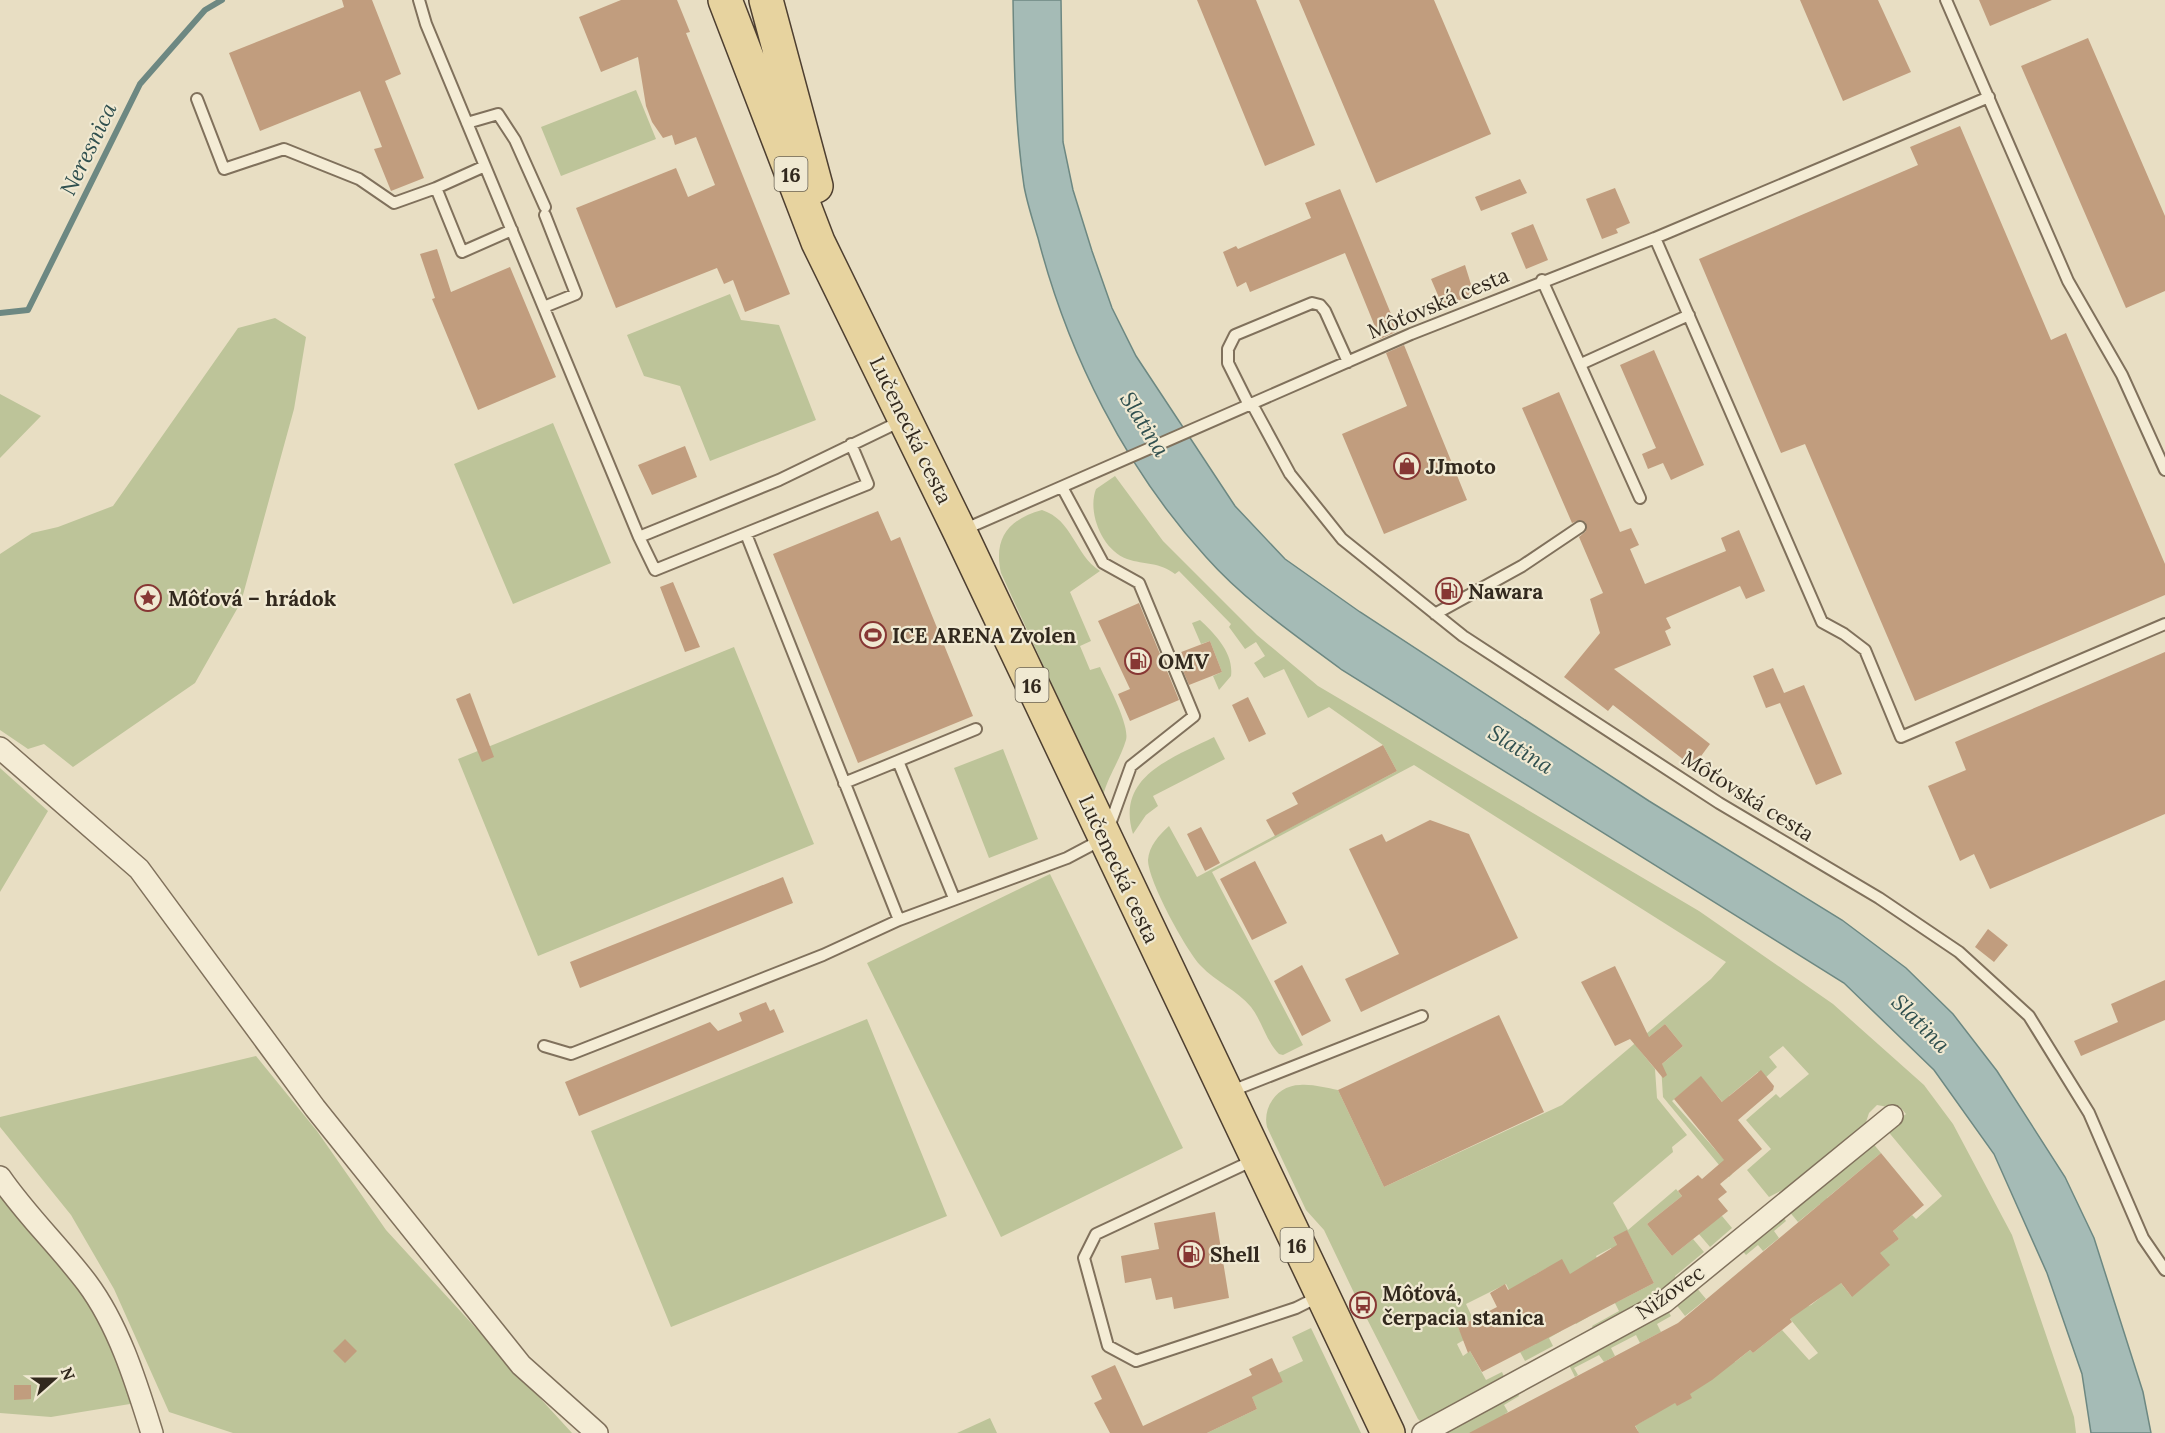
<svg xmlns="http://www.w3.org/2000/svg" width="2165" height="1433" font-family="Lora,serif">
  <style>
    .green { fill: #bdc499; fill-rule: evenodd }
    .water { fill: #a5bbb6; stroke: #6d8882; stroke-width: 1.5 }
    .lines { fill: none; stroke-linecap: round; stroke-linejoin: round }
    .stream { stroke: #6d8882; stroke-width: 6 }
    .building { fill: #c19d7e }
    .service-casing { stroke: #80715c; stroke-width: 14 }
    .minor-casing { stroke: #80715c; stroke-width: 24 }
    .primary-casing { stroke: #4e3f30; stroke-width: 36 }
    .service { stroke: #f4ecd5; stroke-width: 10 }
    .minor { stroke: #f4ecd5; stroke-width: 21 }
    .primary { stroke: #e7d39f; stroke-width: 33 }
    .labels { text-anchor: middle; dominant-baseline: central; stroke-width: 4.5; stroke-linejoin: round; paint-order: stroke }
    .shield { fill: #f0e9d2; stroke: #6b6354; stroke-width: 1.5 }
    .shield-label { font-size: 20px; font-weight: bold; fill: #32291e }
    .street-label { font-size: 21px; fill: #32291e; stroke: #f0e9d2 }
    .poi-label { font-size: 21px; font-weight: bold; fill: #32291e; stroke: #f0e9d2; text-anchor: start }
    .water-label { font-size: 22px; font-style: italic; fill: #30504f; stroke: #f0e9d2 }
  </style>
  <rect width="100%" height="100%" fill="#e8dec3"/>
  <path class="green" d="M636,90L656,139L561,176L541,127Z
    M730,294L741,320L779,325L816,420L710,461L680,386L644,376L627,335Z
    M275,318L306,337L294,409L241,602L195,683L73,767L44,744L28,749L0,730V554L32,533L58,527L113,506L238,328Z
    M0,394L41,416L0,458Z
    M553,423L611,563L513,604L454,464Z
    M1115,476L1163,541L1257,635L1318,686L1699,911L1833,1004L1924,1085L1953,1124L2012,1235L2074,1417L2076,1433H1636L1638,1431L1627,1409L1638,1424L1650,1417L1648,1413L1673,1400L1677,1405L1684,1383L1729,1355L1735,1362L1750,1350L1753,1353L1782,1330L1809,1360L1818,1353L1786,1314L1811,1305L1840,1282L1852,1297L1820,1204L1798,1222L1788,1210L1871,1141L1881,1153L1827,1198L1886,1248L1899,1239L1893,1231L1912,1215L1916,1219L1942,1196L1886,1129L1906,1114L1899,1106L1893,1108L1877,1105L1869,1113L1864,1128L1798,1182L1769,1197L1747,1170L1771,1149L1746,1120L1776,1094L1780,1098L1809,1074L1783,1046L1769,1057L1777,1067L1764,1079L1758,1072L1729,1096L1731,1112L1701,1077L1672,1101L1729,1165L1727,1167L1732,1174L1729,1177L1663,1097L1661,1065L1683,1046L1665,1024L1637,1047L1655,1069L1657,1098L1687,1135L1672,1147L1673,1152L1613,1203L1628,1230L1676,1189L1682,1196L1647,1224L1672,1256L1693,1239L1704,1252L1675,1276L1677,1284L1595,1331L1592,1326L1619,1311L1594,1262L1579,1299L1588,1317L1576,1324L1547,1268L1534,1275L1561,1331L1549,1338L1553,1346L1525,1361L1520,1352L1536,1344L1506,1284L1466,1304L1473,1319L1458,1327L1464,1340L1457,1344L1463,1356L1470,1351L1486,1380L1502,1372L1505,1379L1422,1423L1418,1419L1364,1313L1367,1311L1361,1295L1356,1297L1324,1230L1306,1210L1267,1127C1262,1106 1279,1085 1300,1085C1313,1084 1326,1088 1338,1090L1384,1187L1562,1105L1711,979L1726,962L1414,765L1212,872L1303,1045L1283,1055L1279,1054C1266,1041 1262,1021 1251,1007C1237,990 1216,982 1201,966C1186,950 1148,881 1148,860C1149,846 1159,835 1169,826L1197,877L1397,771L1383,745L1329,707L1308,718L1284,669L1264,678L1254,663L1265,656L1256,642L1245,649L1229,627L1231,624L1179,571L1175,574C1160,562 1145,565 1127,559C1102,550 1087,512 1096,489ZM1627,1231L1654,1283L1617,1302L1596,1256L1611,1248L1616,1256L1621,1253L1613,1237Z
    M1042,510C1073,520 1074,554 1100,571L1070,592L1091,641L1080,646L1090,670L1100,667C1107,683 1130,725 1126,740C1120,760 1108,776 1103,796L1001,573C993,538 1009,519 1042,510Z
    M1200,620C1215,634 1234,653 1231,676L1219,690L1213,676L1222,672L1210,641L1201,644L1192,623Z
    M734,647L814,844L538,956L458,759Z
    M1214,737L1225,759L1153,796L1158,806L1146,815L1133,834C1115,776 1173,758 1214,737Z
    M1003,749L1038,839L989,858L954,768Z
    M0,768L48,811L0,892Z
    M1050,874L1183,1148L1001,1237L867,963Z
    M867,1019L947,1216L671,1327L591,1131Z
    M256,1056L317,1131L386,1230L572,1433H233L169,1412L114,1289L71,1215L0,1127V1117Z
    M0,1183L103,1317L136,1403L51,1417L0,1413Z
    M1782,1215L1786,1221L1774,1231L1779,1238L1763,1251L1758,1245L1746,1255L1741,1249Z
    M1722,1216L1732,1228L1710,1247L1693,1227Z
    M1696,1287L1706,1299L1685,1316L1675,1303Z
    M1667,1309L1671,1316L1657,1324L1661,1332L1640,1343L1636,1335L1611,1348L1615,1356L1604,1362L1599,1355L1574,1368L1578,1375L1575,1377L1568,1363Z
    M1311,1328L1361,1433H1207L1257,1409L1251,1395L1283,1382L1278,1373L1303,1361L1292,1337Z
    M1517,1391L1519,1396L1504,1405L1508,1412L1505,1414L1515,1433H1438Z
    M990,1418L997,1433H957Z"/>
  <path class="water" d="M1013,0H1061L1063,142L1073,190L1092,251L1112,308L1136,356L1235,506L1285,559L1360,612L1649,801L1842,920L1906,968L1953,1014L1997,1071L2065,1177L2094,1238L2143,1392L2151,1433H2091L2082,1374L2047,1273L1994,1154L1934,1070L1844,983L1342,670C1295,635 1245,601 1206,557C1125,468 1068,354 1038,238C1033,221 1027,203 1024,186C1015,124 1014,62 1013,0Z"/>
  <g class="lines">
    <path class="stream" d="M0,313L28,310L140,84L205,10L222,0"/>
  </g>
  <path class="building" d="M342,0H372L401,74L385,81L424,178L391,191L374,149L382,147L360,91L260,131L229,53L344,7Z
    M621,0H677L690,32L686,33L790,294L745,312L733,280L724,284L717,268L616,308L576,208L676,168L688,197L715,185L696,137L675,145L672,135L663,138L652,122L646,106L638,57L601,72L579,17Z
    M1197,0H1256L1315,145L1265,166Z
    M1299,0H1434L1491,134L1376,183Z
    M1800,0H1878L1911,72L1843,101Z
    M1979,0H2052L1990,26Z
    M2088,38L2165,216V291L2126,308L2021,66Z
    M1960,126L2051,340L2066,333L2165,564V595L1915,701L1805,444L1781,453L1699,259L1918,165L1910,147Z
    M1520,179L1527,193L1481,211L1475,197Z
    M1615,188L1630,223L1616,229L1618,233L1602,239L1586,199Z
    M1340,189L1398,331L1380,339L1345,253L1250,292L1246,282L1237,287L1223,252L1236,246L1238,249L1311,218L1305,203Z
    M1533,224L1548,260L1526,269L1511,233Z
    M437,249L451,292L510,267L556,377L478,410L432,299L435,298L420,254Z
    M1465,265L1474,294L1443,307L1431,279Z
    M1404,345L1467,500L1384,534L1342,434L1407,406L1386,353Z
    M1654,350L1704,465L1671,480L1663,463L1648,469L1642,454L1656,448L1620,365Z
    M1559,392L1620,532L1631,528L1639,545L1630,549L1645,584L1726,551L1721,538L1739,530L1765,591L1746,599L1740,586L1666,618L1671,628L1665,631L1671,645L1614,669L1710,744L1693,767L1613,705L1608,711L1564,677L1600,633L1590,599L1603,593L1579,537L1586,531V523L1580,520L1572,523L1522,408Z
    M685,446L697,477L652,495L638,465Z
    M878,511L891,541L900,537L973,716L858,763L773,554Z
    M673,582L700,647L685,652L660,587Z
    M1139,603L1179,700L1130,721L1118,694L1130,689L1098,621Z
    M1210,641L1222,672L1189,685L1176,654Z
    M2165,652V814L1990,889L1974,854L1960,861L1928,786L1966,770L1955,742Z
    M1773,668L1784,693L1804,685L1842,774L1816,785L1780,703L1766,708L1753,676Z
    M470,693L494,757L482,762L456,699Z
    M1248,697L1266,734L1249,742L1232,705Z
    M1383,745L1397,771L1275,836L1266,820L1298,804L1292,793Z
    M1430,820L1469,834L1518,938L1361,1012L1345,979L1399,954L1349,849L1382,834L1386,842Z
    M1201,827L1220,863L1205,871L1187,834Z
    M1255,861L1287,923L1252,940L1220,879Z
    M783,877L793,903L580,988L570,962Z
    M1988,929L2008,945L1994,962L1975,947Z
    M1302,965L1331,1021L1302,1036L1274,981Z
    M1615,966L1649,1037L1665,1024L1683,1046L1662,1064L1667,1075L1663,1078L1630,1039L1615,1046L1581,982Z
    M2165,980V1020L2081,1056L2074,1041L2118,1022L2111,1004Z
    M766,1002L770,1011L774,1009L784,1032L579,1116L565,1082L710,1022L718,1031L742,1021L739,1013Z
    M1499,1015L1544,1112L1384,1187L1338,1090Z
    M1761,1070L1774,1086L1773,1090L1738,1120L1762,1149L1720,1184L1727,1192L1718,1199L1728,1211L1672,1256L1647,1224L1682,1196L1678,1191L1698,1175L1702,1179L1724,1160L1674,1099L1701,1076L1722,1102Z
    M1881,1153L1924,1205L1893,1231L1899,1239L1880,1253L1890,1265L1852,1297L1841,1283L1790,1319L1792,1322L1753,1353L1750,1350L1712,1380L1690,1394L1692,1398L1677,1406L1675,1403L1635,1426L1639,1433H1469L1678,1323Z
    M1215,1212L1229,1298L1174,1309L1172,1297L1156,1300L1151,1278L1125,1283L1121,1256L1159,1249L1154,1223Z
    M1627,1230L1654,1283L1482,1372L1470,1351L1468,1353L1458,1327L1497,1307L1490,1293L1505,1284L1508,1290L1562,1259L1570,1274L1617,1245L1613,1237Z
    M345,1339L357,1351L345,1363L333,1351Z
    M1272,1358L1283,1382L1252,1397L1257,1409L1207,1433H1110L1094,1403L1102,1399L1091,1376L1115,1365L1143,1426L1252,1375L1249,1369Z
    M14,1385H31V1399L14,1400Z"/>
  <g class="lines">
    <defs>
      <path id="service" d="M419,0L426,24L639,537L779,480L901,421
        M1946,0L2068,281L2122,375L2165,470
        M197,99L224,169L284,149L359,179L394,203L436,188
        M467,123L498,114L515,140L545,207
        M485,166L436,188L462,252L512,230
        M1655,238L1822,622L1844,634L1865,650L1901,737L2165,624
        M1542,280L1640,498
        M544,307L576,294L545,215
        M1581,364L1689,315
        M1252,404L1290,474L1342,539L1463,636L1719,803L1879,898L1959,952L2029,1016L2089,1113L2143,1238L2165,1270
        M1249,405L1228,363V349L1235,335L1312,303L1320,305L1325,311L1348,362
        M1062,487L1103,563L1139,583L1194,716L1131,766L1109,827
        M963,530L1411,334L1655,238L1989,97
        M746,534L899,920
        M639,537L655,570L868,484L851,444
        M1435,614L1522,566L1580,527
        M898,761L976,729
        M844,783L898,761L954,898
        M544,1046L571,1054L823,955L899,920L1067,858L1101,840
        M1229,1092L1422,1016
        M1256,1159L1096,1234L1084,1258L1108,1346L1136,1361L1296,1308L1320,1296"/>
      <path id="minor" d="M0,748L139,869L315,1108L521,1365L597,1433
        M0,1177C26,1215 59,1246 87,1283C119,1326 136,1382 152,1433
        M1423,1433L1664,1302L1892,1116"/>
      <path id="primary" d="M725,0L818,242L960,532L1388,1433
        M766,0L816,186"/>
    </defs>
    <use href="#service" class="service-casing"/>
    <use href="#minor" class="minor-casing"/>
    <use href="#primary" class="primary-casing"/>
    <use href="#service" class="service"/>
    <use href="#minor" class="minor"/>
    <use href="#primary" class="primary"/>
  </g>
  <defs>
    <symbol id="shop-ring" viewBox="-11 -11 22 22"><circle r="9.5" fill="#f0e9d2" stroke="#873734" stroke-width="1.5"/><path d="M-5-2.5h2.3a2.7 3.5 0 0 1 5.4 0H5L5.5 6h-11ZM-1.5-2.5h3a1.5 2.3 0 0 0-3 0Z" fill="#873734"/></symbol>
    <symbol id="fuel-ring" viewBox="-11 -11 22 22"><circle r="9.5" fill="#f0e9d2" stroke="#873734" stroke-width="1.5"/><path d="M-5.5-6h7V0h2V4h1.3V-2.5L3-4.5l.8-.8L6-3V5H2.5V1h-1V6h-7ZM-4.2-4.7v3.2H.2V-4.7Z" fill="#873734"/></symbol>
    <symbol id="sight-ring" viewBox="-11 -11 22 22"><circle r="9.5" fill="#f0e9d2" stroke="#873734" stroke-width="1.5"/><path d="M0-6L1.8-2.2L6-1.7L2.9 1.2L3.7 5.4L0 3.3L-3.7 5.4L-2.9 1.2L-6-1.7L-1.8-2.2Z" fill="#873734"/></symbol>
    <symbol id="stadium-ring" viewBox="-11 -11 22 22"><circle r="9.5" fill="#f0e9d2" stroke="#873734" stroke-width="1.5"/><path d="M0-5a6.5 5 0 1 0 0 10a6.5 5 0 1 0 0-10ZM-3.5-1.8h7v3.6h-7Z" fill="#873734"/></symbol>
    <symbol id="bus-ring" viewBox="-11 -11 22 22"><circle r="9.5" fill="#f0e9d2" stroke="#873734" stroke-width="1.5"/><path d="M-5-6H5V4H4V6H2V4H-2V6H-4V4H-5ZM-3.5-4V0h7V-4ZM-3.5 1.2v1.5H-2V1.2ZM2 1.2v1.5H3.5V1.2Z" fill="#873734"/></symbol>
  </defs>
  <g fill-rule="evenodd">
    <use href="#shop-ring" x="1392" y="451" width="30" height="30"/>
    <use href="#fuel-ring" x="1434" y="576" width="30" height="30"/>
    <use href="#sight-ring" x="133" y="583" width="30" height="30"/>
    <use href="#stadium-ring" x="858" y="620" width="30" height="30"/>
    <use href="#fuel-ring" x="1123" y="646" width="30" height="30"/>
    <use href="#fuel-ring" x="1176" y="1239" width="30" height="30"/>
    <use href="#bus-ring" x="1348" y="1290" width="30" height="30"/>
  </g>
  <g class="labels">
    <g class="shield">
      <rect x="774.5" y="157" width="33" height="34" rx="4.5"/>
      <rect x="1015.5" y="668" width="33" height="34" rx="4.5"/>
      <rect x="1280.5" y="1228" width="33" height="34" rx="4.5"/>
    </g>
    <g class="shield-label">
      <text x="791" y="174">16</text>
      <text x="1032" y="685">16</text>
      <text x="1297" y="1245">16</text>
    </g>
    <g class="street-label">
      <text transform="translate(1438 303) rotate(-23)">Môťovská cesta</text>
      <text transform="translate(911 430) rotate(64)">Lučenecká cesta</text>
      <text transform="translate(1748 796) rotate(32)">Môťovská cesta</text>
      <text transform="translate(1119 869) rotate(65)">Lučenecká cesta</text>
      <text transform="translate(1670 1292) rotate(-35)">Nižovec</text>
    </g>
    <g class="poi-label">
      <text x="1426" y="466">JJmoto</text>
      <text x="1468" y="591">Nawara</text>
      <text x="168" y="598">Môťová – hrádok</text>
      <text x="892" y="635">ICE ARENA Zvolen</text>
      <text x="1158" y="661">OMV</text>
      <text x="1210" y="1254">Shell</text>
      <text x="1382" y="1293">Môťová,<tspan x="1382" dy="24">čerpacia stanica</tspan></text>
    </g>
    <g class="water-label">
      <text transform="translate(88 149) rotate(-64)">Neresnica</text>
      <text transform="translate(1145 424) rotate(58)">Slatina</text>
      <text transform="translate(1521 749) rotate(32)">Slatina</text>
      <text transform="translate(1921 1023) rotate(45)">Slatina</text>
    </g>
  </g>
  <g transform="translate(54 1379) rotate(69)" stroke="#f0e9d2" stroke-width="4.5" paint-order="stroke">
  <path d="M0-4.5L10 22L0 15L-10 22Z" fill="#32291e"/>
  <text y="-9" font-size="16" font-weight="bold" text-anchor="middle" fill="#32291e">N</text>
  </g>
</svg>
